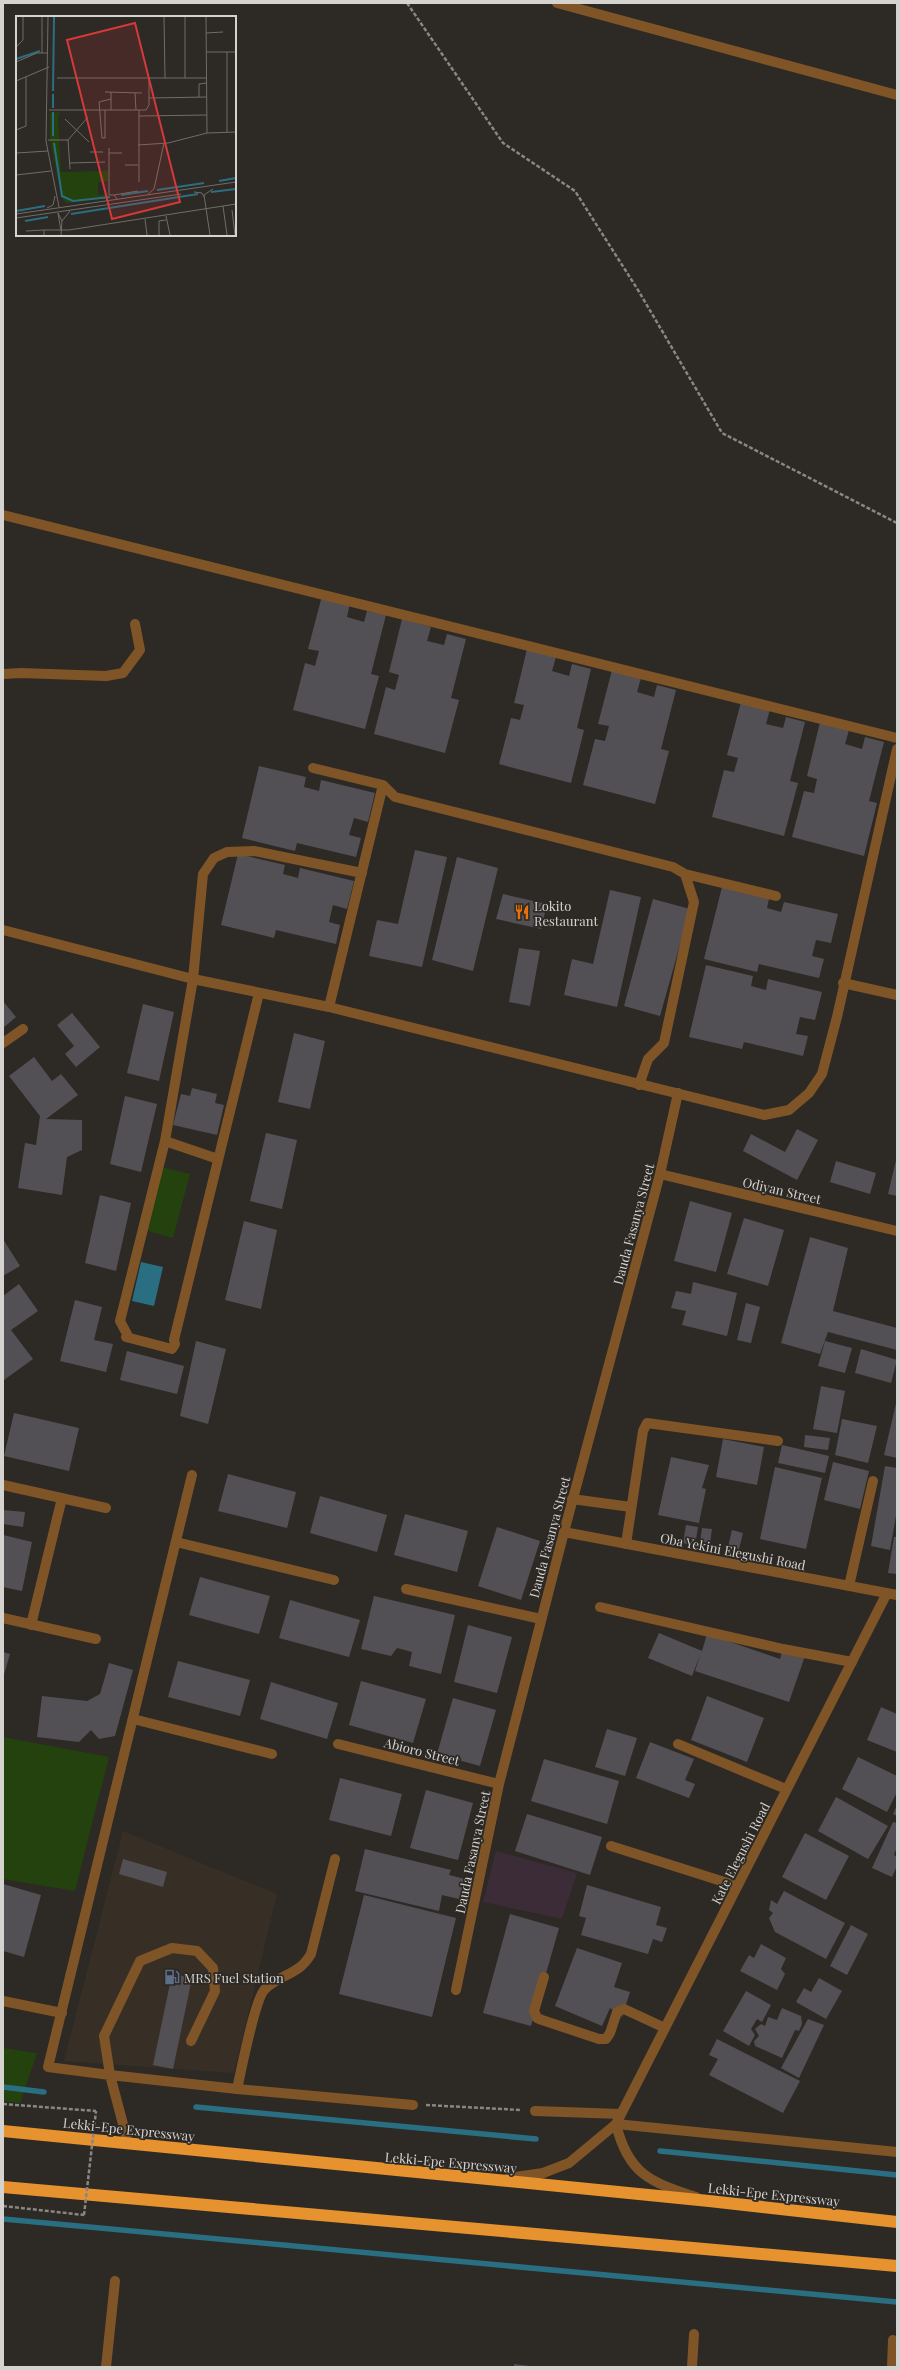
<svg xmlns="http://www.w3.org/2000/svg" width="900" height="2370" font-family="'Playfair Display',serif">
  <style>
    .built { fill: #372f26 }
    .industrial { fill: #3b2c38 }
    .green { fill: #23420e }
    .water { fill: #2a6e82 }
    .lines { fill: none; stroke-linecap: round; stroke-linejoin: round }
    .stream { stroke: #2a6e82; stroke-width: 5.5 }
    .building { fill: #535055 }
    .path { stroke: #898683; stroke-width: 2.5; stroke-dasharray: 4 2; stroke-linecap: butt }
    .lane { stroke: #7f5527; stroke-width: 10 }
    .street { stroke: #7f5527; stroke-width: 10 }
    .highway { stroke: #e5922f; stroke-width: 12 }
    .path-bridge { stroke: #898683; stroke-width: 2.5; stroke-dasharray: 4 2; stroke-linecap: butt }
    .labels { text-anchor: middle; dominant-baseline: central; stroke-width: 3.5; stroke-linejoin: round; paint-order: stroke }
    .poi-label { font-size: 13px; fill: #d5d3d0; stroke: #2d2925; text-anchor: start }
    .street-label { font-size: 13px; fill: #d5d3d0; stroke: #2d2925 }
    .inset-river { fill: none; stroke: #2a6e82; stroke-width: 2 }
    .inset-road { fill: none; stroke: #706d69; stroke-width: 1 }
    .view { fill: #d63939; fill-opacity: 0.15; stroke: #d63939; stroke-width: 2 }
    .inset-edge { fill: none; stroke: #d5d3d0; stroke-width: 2 }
  </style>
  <rect width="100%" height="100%" fill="#2d2925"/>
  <path class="built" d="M123,1831L277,1894L234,2073L64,2061Z"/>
  <path class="industrial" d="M496,1851L577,1873L562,1919L483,1902Z"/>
  <path class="green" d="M157,1166L190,1174L173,1238L141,1229Z
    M3,1737L109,1757L75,1891L3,1879Z
    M3,2048L37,2053L20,2103L3,2101Z"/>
  <path class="water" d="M141,1262L163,1267L154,1306L132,1301Z"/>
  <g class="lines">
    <path class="stream" d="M3,2087L44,2092
      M196,2107L536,2139
      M660,2151L897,2175
      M3,2219L897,2302"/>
  </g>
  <path class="building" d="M322,596L350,603L347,617L364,622L367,611L386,615L371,674L379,676L365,729L293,710L305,663L315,666L319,651L308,649Z
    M402,619L431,627L427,641L444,645L447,634L466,639L451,698L459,700L445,753L374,734L386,687L395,690L399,675L389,672Z
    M527,649L556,657L552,671L569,676L572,664L591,669L577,728L584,730L571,783L499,764L511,718L520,720L524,705L514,703Z
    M612,670L641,678L637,692L654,697L657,685L676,690L661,749L669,751L655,804L583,785L595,739L605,741L609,726L598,724Z
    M741,702L770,709L766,724L783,728L786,717L805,722L790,781L798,783L784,836L712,817L724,770L734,772L738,758L727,755Z
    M820,722L849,730L845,744L862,749L865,737L884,742L869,801L877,803L864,856L792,837L804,791L814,793L817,779L807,776Z
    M259,766L306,777L304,787L319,791L321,780L375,793L368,822L354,818L349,835L361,838L356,857L297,843L295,851L242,838Z
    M415,850L447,857L422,967L369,956L377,920L398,924Z
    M238,854L285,865L283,874L298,878L300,868L354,881L347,909L333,905L329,922L340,925L336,944L276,930L274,938L221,925Z
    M457,857L498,868L473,971L432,960Z
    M722,887L769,899L767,908L781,912L784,902L838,914L831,943L816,940L812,956L824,959L819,978L759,964L757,972L704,959Z
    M610,890L641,897L617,1007L564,995L572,959L593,964Z
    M503,894L547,904L541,929L496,919Z
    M653,899L690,909L660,1016L624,1006Z
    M519,948L540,951L530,1006L509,1002Z
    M706,965L753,976L751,986L766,990L768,979L822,992L815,1020L800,1017L796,1034L808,1036L803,1056L744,1042L742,1049L689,1037Z
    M3,1001L16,1017L3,1028Z
    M143,1004L174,1012L159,1081L127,1073Z
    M72,1013L100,1047L76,1067L65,1054L74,1046L57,1025Z
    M294,1033L325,1041L310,1109L278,1102Z
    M34,1057L52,1081L61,1074L78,1095L46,1119L82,1120V1150L67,1157L62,1195L18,1188L25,1143L36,1145L40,1116L9,1076Z
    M192,1088L217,1094L215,1103L224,1105L217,1135L173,1125L181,1094L190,1096Z
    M125,1096L157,1104L141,1172L110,1164Z
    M797,1129L818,1140L797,1180L743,1151L751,1134L785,1152Z
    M266,1133L297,1140L282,1209L250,1201Z
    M897,1156V1196L888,1194Z
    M836,1161L876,1173L870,1194L830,1182Z
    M100,1195L131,1203L116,1271L85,1263Z
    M690,1201L732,1213L716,1272L674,1261Z
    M744,1218L784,1230L768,1286L727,1274Z
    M244,1221L277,1230L261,1309L225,1300Z
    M810,1237L848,1248L833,1311L897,1328V1350L828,1332L820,1354L781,1343Z
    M3,1239L20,1266L3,1276Z
    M693,1282L737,1293L727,1336L682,1325L686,1311L671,1308L676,1291L691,1294Z
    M19,1284L38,1311L11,1330L33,1359L4,1380L3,1296Z
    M75,1300L102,1307L94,1340L113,1344L106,1372L60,1361Z
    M746,1303L760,1307L751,1343L737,1340Z
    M196,1341L226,1349L208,1424L180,1416Z
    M825,1341L852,1348L845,1373L818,1366Z
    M861,1349L897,1360L891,1383L855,1373Z
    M127,1351L184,1366L177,1394L120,1380Z
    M821,1386L845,1391L837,1433L813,1429Z
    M897,1399V1458L884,1455Z
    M14,1413L79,1428L69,1471L4,1456Z
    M842,1419L877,1426L868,1463L835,1455Z
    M805,1435L830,1438L828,1450L804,1447Z
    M723,1439L764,1447L757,1485L716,1477Z
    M782,1445L829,1456L825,1473L778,1463Z
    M671,1457L709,1465L702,1488L706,1489L699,1523L658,1515Z
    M833,1462L869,1471L860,1509L824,1500Z
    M885,1466L897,1468V1510L890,1550L871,1546Z
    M775,1467L822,1478L806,1549L760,1539Z
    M228,1474L296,1492L287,1528L218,1511Z
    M320,1496L387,1515L377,1552L310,1533Z
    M3,1510L25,1512L23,1527L3,1524Z
    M405,1514L468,1531L457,1572L394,1555Z
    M686,1525L698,1527L695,1546L683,1543Z
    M497,1527L540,1541L521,1600L478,1586Z
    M702,1528L712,1529L710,1543L700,1542Z
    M732,1530L743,1533L739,1549L728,1547Z
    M3,1535L32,1542L22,1591L3,1587Z
    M894,1537H897V1574L888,1573Z
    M200,1577L270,1596L259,1634L189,1615Z
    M374,1596L455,1615L441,1674L409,1666L412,1652L397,1648L391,1656L361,1649Z
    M290,1600L360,1620L349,1657L279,1638Z
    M468,1625L512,1637L497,1693L454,1682Z
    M659,1633L702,1651L707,1634L780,1659L783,1649L805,1656L789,1702L695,1671L700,1655L692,1676L648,1658Z
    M3,1652L10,1654L3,1678Z
    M178,1661L250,1680L240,1716L168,1697Z
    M109,1663L133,1670L115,1736L99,1739L91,1730L79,1742L37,1737L42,1696L87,1701L100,1694Z
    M361,1681L426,1699L413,1743L349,1725Z
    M271,1682L338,1703L327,1739L260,1719Z
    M707,1696L764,1718L747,1762L691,1740Z
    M453,1698L496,1710L480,1766L437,1754Z
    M881,1707L897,1714V1752L867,1740Z
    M607,1729L637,1738L625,1776L595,1767Z
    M650,1742L694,1759L685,1780L695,1784L689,1798L636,1778Z
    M858,1757L897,1776V1792L887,1812L842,1789Z
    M544,1759L619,1781L607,1824L531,1801Z
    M340,1778L402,1794L391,1836L329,1820Z
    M426,1790L473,1803L458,1860L410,1848Z
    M836,1797L888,1826L868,1859L818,1831Z
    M897,1805V1816L893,1814Z
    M527,1814L602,1837L590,1875L515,1851Z
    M893,1822L897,1823V1847L894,1855L897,1857V1866L892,1877L872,1868Z
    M805,1833L849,1856L826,1900L782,1877Z
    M365,1849L451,1870L449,1875L465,1879L459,1899L442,1895L439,1911L355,1891Z
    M123,1859L167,1872L163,1887L119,1874Z
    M3,1884L41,1895L24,1957L3,1951Z
    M587,1885L661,1907L656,1925L667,1928L662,1942L653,1939L648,1954L581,1935L586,1918L579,1916Z
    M784,1891L845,1923L826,1959L775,1932L769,1918L773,1913L769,1910L771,1900L777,1904Z
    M364,1895L456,1918L432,2017L339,1994Z
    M510,1914L559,1928L531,2026L483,2013Z
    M851,1925L868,1934L847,1975L830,1966Z
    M761,1944L786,1958L781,1969L785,1974L777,1990L740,1971L749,1955L754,1958Z
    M577,1948L622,1963L614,1987L630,1992L622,2017L610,2008L602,2026L555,2006Z
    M172,1974L192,1978L173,2069L153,2065Z
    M819,1978L842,1991L826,2019L796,2002L804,1988L811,1992Z
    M746,1991L771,2005L762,2022L757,2019L751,2029L755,2035L749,2046L723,2031Z
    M782,2008L801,2016L802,2024L799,2031L795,2030L782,2058L755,2046L754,2041L759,2036L755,2029L761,2024L765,2026L768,2017L777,2020Z
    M808,2019L824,2025L799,2078L781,2068Z
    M717,2039L800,2081L783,2113L709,2075L718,2059L709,2055Z
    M514,2364L530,2366V2367H514Z"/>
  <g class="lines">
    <path class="path" d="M407,3L503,143L575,191L638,290L722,433L897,523
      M3,2104L96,2111
      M426,2105L521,2110
      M3,2206L84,2215"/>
    <path class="lane" d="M557,3L897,95
      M3,674L21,673L106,676L123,673L140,650L135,624
      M572,1499L631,1507
      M626,1544L643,1431L647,1423L778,1441
      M849,1586L873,1481
      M600,1607L783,1649L852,1662
      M678,1744L786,1789
      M611,1846L737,1886
      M544,1977L534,2011L537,2018L542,2020L599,2039H606L610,2033L617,2012L624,2009L665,2028
      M3,2001L62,2013
      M110,2075L104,2036L140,1961L172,1948L197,1951L213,1968L215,1991L191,2041
      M237,2089C241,2072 255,1998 265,1989C282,1973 298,1976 311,1954L335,1859
      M616,2124L897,2152
      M106,2367L115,2281
      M692,2367L694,2334
      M892,2367L893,2340"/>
    <path class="street" d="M3,515L897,738
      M313,768L383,785L395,797L673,867L685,874L776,896
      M3,930L193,979L329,1007L764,1115L789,1110L809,1093L822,1074L837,1017L897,749
      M843,983L897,995
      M259,993L174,1340L175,1344L172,1349L126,1337L128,1336L120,1321L165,1141L193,979L203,874L214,858L227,852L254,851L362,873
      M329,1007L383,785
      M3,1043L23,1029
      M639,1085L648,1059L664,1043L694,902L685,874
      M165,1141L218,1159
      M660,1174L897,1231
      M3,1485L106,1508
      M564,1532L897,1595
      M176,1542L334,1580
      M406,1589L541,1619
      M3,1618L96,1639
      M31,1625L62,1498
      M133,1719L272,1754
      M338,1744L499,1784
      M456,1990L499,1784L564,1532L660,1174L678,1093
      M110,2075L237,2089L413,2105
      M535,2111L621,2114
      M616,2124C628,2174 650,2182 696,2197
      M128,2143L110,2075L48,2067L192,1475
      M509,2178L543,2173L569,2163L616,2124L887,1593"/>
    <path class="highway" d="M3,2131L709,2201L897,2222
      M3,2187L897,2266"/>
    <path class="path-bridge" d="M84,2215L96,2111"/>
  </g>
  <defs>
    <symbol id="restaurant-bare" viewBox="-9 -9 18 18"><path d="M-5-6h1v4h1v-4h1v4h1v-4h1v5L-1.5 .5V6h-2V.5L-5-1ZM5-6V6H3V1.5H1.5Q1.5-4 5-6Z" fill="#e8710a" stroke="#2d2925" stroke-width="2.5" paint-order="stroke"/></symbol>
    <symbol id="fuel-bare" viewBox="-9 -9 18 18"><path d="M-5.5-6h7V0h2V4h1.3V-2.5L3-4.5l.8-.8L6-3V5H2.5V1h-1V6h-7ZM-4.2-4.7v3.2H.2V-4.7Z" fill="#5c6f8a" stroke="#2d2925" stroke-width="2.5" paint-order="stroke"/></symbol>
  </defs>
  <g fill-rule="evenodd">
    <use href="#restaurant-bare" x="511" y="901" width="22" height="22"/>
    <use href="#fuel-bare" x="161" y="1966" width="22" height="22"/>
  </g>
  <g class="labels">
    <g class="poi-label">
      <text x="534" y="905">Lokito<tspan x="534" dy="15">Restaurant</tspan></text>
      <text x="184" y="1977">MRS Fuel Station</text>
    </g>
    <g class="street-label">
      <text transform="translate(782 1190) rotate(13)">Odiyan Street</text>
      <text transform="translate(633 1224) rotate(-75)">Dauda Fasanya Street</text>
      <text transform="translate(549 1537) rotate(-75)">Dauda Fasanya Street</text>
      <text transform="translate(733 1551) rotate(11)">Oba Yekini Elegushi Road</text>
      <text transform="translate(422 1751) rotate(14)">Abioro Street</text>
      <text transform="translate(472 1852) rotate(-78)">Dauda Fasanya Street</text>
      <text transform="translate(740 1853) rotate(-63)">Kate Elegushi Road</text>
      <text transform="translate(129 2129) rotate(6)">Lekki-Epe Expressway</text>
      <text transform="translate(451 2162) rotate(5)">Lekki-Epe Expressway</text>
      <text transform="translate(774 2194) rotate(6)">Lekki-Epe Expressway</text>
    </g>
  </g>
  <g transform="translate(16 16)">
    <rect width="220" height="220" fill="#2d2925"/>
    <path d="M44,96L42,100L45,156L92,155V165L82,166V179L92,178V182L54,187H50L45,180L34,122V97Z" fill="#23420e"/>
    <path class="inset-river" d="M0,43L24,35M37,75L38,1M37,92V78M37,120V96M38,127L46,180L57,185L94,181M203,165L220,162M141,174L188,167M195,176L220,173M105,179L132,175M0,195L29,190M55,198L182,178M9,205L32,201"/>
    <path class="inset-road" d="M32,1L30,125L43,191M148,1L149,62M169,1V62M190,1L191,117M190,17L207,16M0,31L7,24V1M191,36H220M26,37V1M0,46L21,37H31M41,62H191M0,65L33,51M89,76L126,77M95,76V94M119,77L120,94M183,81V68L191,67M133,82L191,81M33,94H130L133,89V63M89,94V122H86L83,86L95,83M123,94V166M123,100L191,99M49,103L73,126M0,114L10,110V61M211,116V36M32,124H52M122,129L152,127L191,117L220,116M93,132V179H98L101,183M74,136H87M0,137L32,135M93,137H106M53,147L89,146M109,149H122M54,153L52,124L72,101M0,159L35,155M178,176L186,177L188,181M132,178L138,173L148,127M98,179L122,175M207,190L211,219M31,192L37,189L39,180M216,194L219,219M42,197L46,205L45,219M42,197L45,215M0,198L220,166M150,200L154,219M0,202L165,178M129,203L131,219M46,205L54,195M10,215L28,214M28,219V214H53L220,188M143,219V205L150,204M194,219L188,179L197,173"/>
    <path class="view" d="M119,7L164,186L96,203L51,24Z"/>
    <rect width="220" height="220" class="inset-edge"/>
  </g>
  <rect width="900" height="2370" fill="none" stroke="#d5d3d0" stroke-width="8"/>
</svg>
